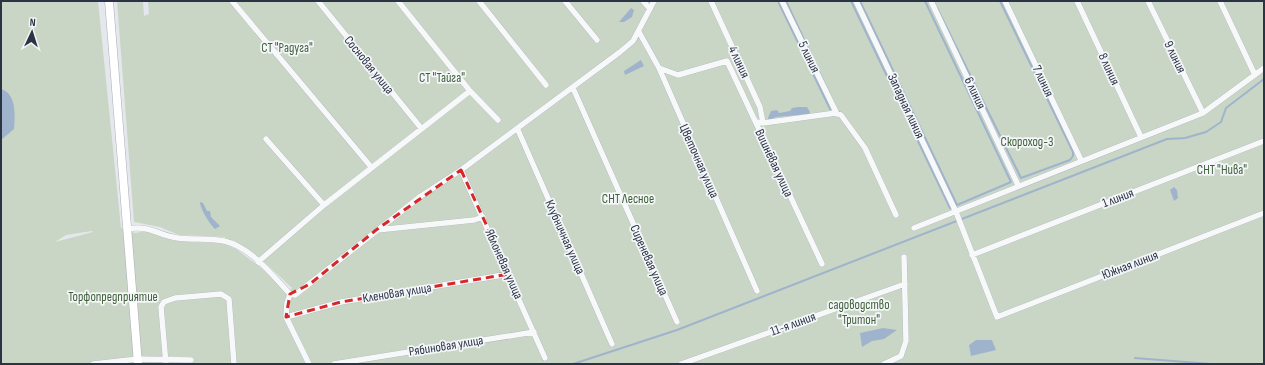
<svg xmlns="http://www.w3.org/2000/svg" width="1265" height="365" font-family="'Sofia Sans Condensed',sans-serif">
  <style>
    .green { fill: #c9d6c5; fill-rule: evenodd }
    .water { fill: #9fb4cc }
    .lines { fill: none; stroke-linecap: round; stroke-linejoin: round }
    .stream { stroke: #9fb4cc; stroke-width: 2 }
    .minor-casing { stroke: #a9aeb7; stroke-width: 6 }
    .secondary-casing { stroke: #a9aeb7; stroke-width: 9 }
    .minor { stroke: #f7f8fa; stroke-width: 5.5 }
    .secondary { stroke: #fff; stroke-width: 8 }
    .marked { fill: none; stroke: #d62828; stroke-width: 3; stroke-dasharray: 8 5; stroke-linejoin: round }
    .labels { text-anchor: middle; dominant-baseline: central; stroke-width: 3.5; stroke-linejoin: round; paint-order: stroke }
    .park-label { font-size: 13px; fill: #3f6138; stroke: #f4f6f9 }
    .street-label { font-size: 13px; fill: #2b3445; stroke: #f4f6f9 }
  </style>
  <rect width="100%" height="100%" fill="#e4e7ec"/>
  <path class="green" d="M1,1H98L121,228L135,233L147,231L195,242L223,243L236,249L260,267L287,293L292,288L260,258L224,237L179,235L160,227L134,222L117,1H143L144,16L149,14L148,1H1264V364H1ZM92,231L93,232L55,242L66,235Z"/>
  <path class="water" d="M631,8L634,10L632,17L624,22H619Z
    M641,60L644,66L625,75L624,71Z
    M1,89C17,94 15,115 14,129L1,140Z
    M798,107H807L810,112L809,114L776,117L769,120L768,118L771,111L777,110L779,113L790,111L792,108Z
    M1174,187L1177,190L1178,198L1174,201L1170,190Z
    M200,202L203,203L207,211H210L211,217L220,226L215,229C210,224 200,209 200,202Z
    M883,328L897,330L884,339L872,341L862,347L860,333Z
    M976,340H992L996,350L971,356L969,345Z"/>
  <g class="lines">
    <path class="stream" d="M778,1L830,109
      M786,1L835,106
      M851,1L950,208
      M860,1L957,205L1011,182L925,1
      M937,8L1021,178L1070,160L1073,156V152L1000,1
      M1135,358L1211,364
      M573,364L677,330L1167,139L1185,138L1206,132L1221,122L1226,108L1264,79"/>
    <defs>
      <path id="minor" d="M232,1L372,168
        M318,1L421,128
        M398,1L470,91L498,120
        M479,1L546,85
        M565,1L597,40
        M643,1L650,9
        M711,1L760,107L763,123
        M782,1L837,114
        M856,1L956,212L997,317L1264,213
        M931,1L1018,185
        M1005,1L1081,160
        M1077,1L1141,137
        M1148,1L1203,113
        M1220,1L1255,75
        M639,32L659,68L757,291
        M659,68L678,75L727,61L822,264
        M573,88L677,322
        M756,122L763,123L836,113L841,115L865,148L896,215
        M518,130L612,344
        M266,139L324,205
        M461,170L545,358
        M914,228L1203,113L1264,68
        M127,229C152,225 156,235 178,238C193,240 208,238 224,241C251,247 272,275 290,294L295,295L421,196L461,170L620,52L633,41L654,1
        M377,230L474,220L483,217
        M972,255L1264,141
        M258,262L324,205L470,91
        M290,294L287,303L286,317L309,364
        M286,317L341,302L509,274
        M93,364L138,359L191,360
        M166,364L161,307L164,302L175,298L221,294L229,299L234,364
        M334,364L534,332
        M681,364L905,284
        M884,364L901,356L906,341L904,257"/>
      <path id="secondary" d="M109,1L138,364"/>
    </defs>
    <use href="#minor" class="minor-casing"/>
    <use href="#secondary" class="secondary-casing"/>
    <use href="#minor" class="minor"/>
    <use href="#secondary" class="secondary"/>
  </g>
  <path class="marked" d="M461,170L509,274L341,302L286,317L290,294L310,284L376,230Z"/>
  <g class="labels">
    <g class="park-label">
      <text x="287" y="48">СТ "Радуга"</text>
      <text x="442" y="78">СТ "Тайга"</text>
      <text x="1027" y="142">Скороход-3</text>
      <text x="1222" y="170">СНТ "Нива"</text>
      <text x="628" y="199">СНТ Лесное</text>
      <text x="113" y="297">Торфопредприятие</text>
      <text x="859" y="305">садоводство<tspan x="859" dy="15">"Тритон"</tspan></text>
    </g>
    <g class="street-label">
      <text transform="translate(809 57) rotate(64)">5 линия</text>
      <text transform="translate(1175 57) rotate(64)">9 линия</text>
      <text transform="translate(739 62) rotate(65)">4 линия</text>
      <text transform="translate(369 65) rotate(51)">Сосновая улица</text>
      <text transform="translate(1109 69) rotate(65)">8 линия</text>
      <text transform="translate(1043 81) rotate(65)">7 линия</text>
      <text transform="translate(975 93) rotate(65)">6 линия</text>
      <text transform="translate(906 106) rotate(65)">Западная линия</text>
      <text transform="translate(699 161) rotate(66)">Цветочная улица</text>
      <text transform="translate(774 163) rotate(65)">Вишнёвая улица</text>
      <text transform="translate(1118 198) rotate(-21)">1 линия</text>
      <text transform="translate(565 237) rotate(66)">Клубничная улица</text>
      <text transform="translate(649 260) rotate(66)">Сиреневая улица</text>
      <text transform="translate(504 264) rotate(66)">Яблоневая улица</text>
      <text transform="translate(1130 265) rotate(-21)">Южная линия</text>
      <text transform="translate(397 293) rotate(-9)">Кленовая улица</text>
      <text transform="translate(793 324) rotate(-20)">11-я линия</text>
      <text transform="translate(446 346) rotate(-9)">Рябиновая улица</text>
    </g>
  </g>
  <rect width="1265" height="365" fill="none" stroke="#2b3445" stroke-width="4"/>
  <g transform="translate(32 32) rotate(4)" stroke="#f4f6f9" stroke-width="3" paint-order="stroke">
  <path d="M0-3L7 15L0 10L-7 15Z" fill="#2b3445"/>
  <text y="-6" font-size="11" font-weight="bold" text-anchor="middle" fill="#2b3445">N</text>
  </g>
</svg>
